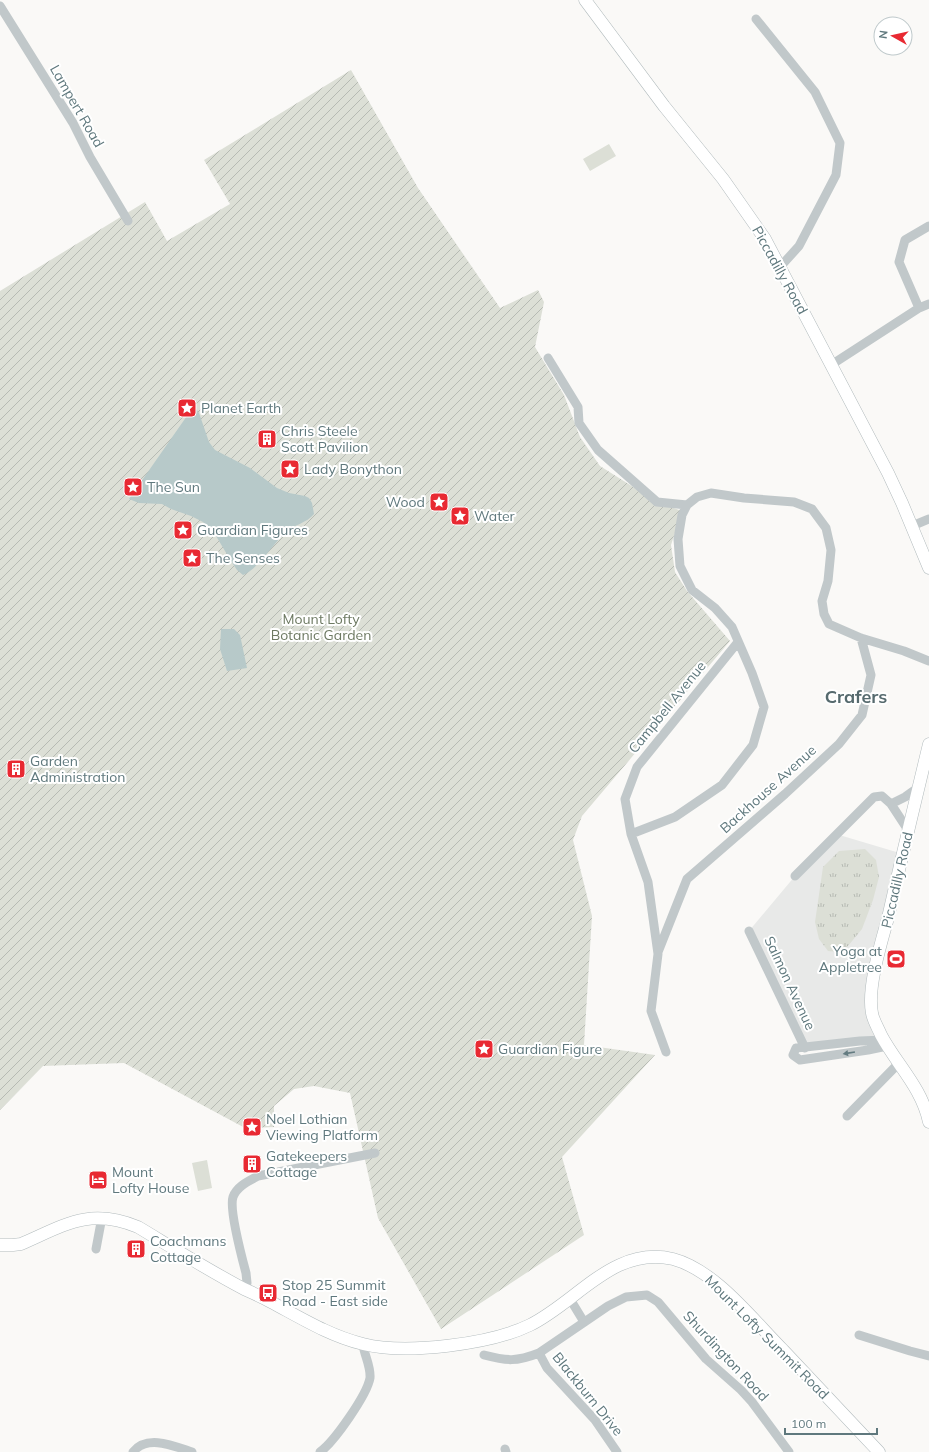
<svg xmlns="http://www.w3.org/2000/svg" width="929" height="1452" font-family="Mulish,sans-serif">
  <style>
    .built { fill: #e8e9e8 }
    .grass { fill: url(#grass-tufts) }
    .garden { fill: url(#garden-furrows) }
    .pitch { fill: #dcdfd6 }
    .water { fill: #b7c9c9 }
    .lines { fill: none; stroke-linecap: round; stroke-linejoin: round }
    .major-casing { stroke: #b2bbbd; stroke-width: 13 }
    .minor { stroke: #c1c8ca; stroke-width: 9 }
    .major { stroke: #fff; stroke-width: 12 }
    .oneway { fill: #647c81 }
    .labels { text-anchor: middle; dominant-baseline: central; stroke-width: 4; stroke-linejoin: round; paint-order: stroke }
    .street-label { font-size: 14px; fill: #5f787d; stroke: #fff }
    .poi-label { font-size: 14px; fill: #5f787d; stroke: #fff; text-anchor: start }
    .park-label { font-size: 14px; fill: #6e7a63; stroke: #fff }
    .district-label { font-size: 18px; font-weight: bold; fill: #566a6e; stroke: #fff }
  </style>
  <defs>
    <pattern id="grass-tufts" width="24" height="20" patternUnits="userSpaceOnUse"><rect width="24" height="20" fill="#dcdfd6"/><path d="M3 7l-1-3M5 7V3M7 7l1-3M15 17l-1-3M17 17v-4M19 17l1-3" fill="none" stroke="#b6bab3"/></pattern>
    <pattern id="garden-furrows" width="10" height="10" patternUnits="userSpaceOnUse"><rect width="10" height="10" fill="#dcdfd6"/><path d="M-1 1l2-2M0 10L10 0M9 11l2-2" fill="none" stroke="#b6bab3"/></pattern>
  </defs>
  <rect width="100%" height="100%" fill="#faf9f7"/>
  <path class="built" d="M836,834L903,854L872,988L884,1040L805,1048L749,931L795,876Z"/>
  <path class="grass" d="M865,849L876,860L879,877L873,900L862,929L848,946L838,952L828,951L819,939L815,922L823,867L839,851Z"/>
  <path class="garden" d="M351,70L418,188L500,308L538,290L544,302L535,347L564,395L580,437L600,466L657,502L682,511L671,545L675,572L687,591L730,641L582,816L573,840L592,916L584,1045L655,1055L562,1157L584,1235L441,1329L378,1218L350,1093L314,1086L294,1089L274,1106V1127L245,1128L124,1063L43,1066L0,1110V291L145,202L167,241L230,204L204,160Z"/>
  <path class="pitch" d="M609,144L616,156L590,171L583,159Z
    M207,1160L212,1188L198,1191L192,1163Z"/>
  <path class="water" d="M196,409L199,413L209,442L215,450L250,468L277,488L289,493L305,496L309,498L312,503L314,514C307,523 293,525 285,533C274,543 256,571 243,575L237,570L231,561L213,531L203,522L191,516L171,509L162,504L139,503L129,499L189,413L193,410Z
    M221,629H234L240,635L247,668L227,671L220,649Z"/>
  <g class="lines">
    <defs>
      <path id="major" d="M585,0L664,106L723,179L765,239L888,473L902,503L929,568
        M929,744C915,802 901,860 888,918C881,943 867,988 872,1013C873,1020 878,1028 881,1035C897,1065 922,1088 929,1122
        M0,1245H13L21,1244C65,1225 89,1207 138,1227C173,1248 208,1270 244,1289C253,1293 262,1297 271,1302C301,1318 330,1336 363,1344C406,1355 491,1344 530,1325C577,1302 614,1245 673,1259C715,1270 753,1320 783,1350C815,1384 847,1418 879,1452"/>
    </defs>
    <use href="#major" class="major-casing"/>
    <path class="minor" d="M0,6L73,123L90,157L128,221
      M756,19L815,92L840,143L836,175L799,246L780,267
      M919,308L899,262L905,240L929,226
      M548,358L578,407L579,423L598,450L657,502L687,505
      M831,365L919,308L929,304
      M912,526L929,519
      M891,804L905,797L919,787
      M631,834L675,817L722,785L753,745L764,707L752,673L732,627L715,608L692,590L680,566L678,539L682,515L687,505L697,497L711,493L744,498L794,502L812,509L826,528L831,550L828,581L822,601L824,614L829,624L861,638L904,651L929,661
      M795,876L874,797L882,796L891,804L908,830
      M749,931L805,1048
      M658,952L687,879L785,794L839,744L862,715L871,675L861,638
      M884,1040L860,1041L796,1048L793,1055L800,1060L868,1050L887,1046
      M666,1052L651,1011L658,954L648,882L631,834L625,799L637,767L738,642
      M847,1116L899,1063
      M96,1249L102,1217
      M244,1289L247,1283L246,1273C242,1258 229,1209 233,1197C237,1186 249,1181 258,1176L375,1153
      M570,1299L584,1322
      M859,1335L910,1351L929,1356
      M539,1353L547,1368L595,1420L617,1452
      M484,1355C507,1361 516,1362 539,1353L608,1306L626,1297L647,1295L658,1302L706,1359L741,1390L752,1402L789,1452
      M505,1449L506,1452
      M133,1452C147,1434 174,1446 192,1452
      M320,1452C334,1442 367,1395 370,1378C371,1366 364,1355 363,1344"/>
    <use href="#major" class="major"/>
  </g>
  <defs><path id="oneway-solid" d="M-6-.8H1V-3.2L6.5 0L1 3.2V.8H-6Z"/></defs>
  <use class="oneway" href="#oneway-solid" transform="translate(849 1053) rotate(171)"/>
  <defs>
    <symbol id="sight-square" viewBox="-11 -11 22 22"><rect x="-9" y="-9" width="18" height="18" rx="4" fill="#e82932" stroke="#fff"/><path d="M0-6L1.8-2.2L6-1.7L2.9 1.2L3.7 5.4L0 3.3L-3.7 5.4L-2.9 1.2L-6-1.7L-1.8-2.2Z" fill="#fff"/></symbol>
    <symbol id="building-square" viewBox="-11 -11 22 22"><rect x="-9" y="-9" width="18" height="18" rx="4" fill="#e82932" stroke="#fff"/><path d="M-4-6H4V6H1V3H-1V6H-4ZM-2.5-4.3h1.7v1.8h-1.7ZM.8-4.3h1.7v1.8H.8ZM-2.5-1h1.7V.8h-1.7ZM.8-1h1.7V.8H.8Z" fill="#fff"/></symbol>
    <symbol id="stadium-square" viewBox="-11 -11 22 22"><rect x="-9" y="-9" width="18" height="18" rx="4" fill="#e82932" stroke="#fff"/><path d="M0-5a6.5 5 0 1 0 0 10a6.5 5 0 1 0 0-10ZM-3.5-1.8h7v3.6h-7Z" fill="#fff"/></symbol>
    <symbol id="hotel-square" viewBox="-11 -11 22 22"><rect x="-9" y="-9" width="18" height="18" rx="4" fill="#e82932" stroke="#fff"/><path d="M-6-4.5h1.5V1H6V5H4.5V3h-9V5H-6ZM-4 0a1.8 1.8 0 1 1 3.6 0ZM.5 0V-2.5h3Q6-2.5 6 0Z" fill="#fff"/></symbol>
    <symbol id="bus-square" viewBox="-11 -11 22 22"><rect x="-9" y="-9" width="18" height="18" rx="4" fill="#e82932" stroke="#fff"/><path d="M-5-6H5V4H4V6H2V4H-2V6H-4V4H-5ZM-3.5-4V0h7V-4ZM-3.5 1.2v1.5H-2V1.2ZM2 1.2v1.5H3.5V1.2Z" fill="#fff"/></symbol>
  </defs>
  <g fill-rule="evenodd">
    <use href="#sight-square" x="176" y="397" width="22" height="22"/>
    <use href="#building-square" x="256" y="428" width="22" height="22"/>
    <use href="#sight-square" x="279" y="458" width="22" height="22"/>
    <use href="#sight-square" x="122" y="476" width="22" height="22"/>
    <use href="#sight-square" x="428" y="491" width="22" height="22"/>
    <use href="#sight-square" x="449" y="505" width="22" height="22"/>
    <use href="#sight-square" x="172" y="519" width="22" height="22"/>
    <use href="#sight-square" x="181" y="547" width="22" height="22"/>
    <use href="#building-square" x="5" y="758" width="22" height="22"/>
    <use href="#stadium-square" x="885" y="948" width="22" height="22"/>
    <use href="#sight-square" x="473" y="1038" width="22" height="22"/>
    <use href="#sight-square" x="241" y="1116" width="22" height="22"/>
    <use href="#building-square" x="241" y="1153" width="22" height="22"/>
    <use href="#hotel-square" x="87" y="1169" width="22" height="22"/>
    <use href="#building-square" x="125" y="1238" width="22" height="22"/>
    <use href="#bus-square" x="257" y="1282" width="22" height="22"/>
  </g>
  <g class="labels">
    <g class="street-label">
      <text transform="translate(77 106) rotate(60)">Lampert Road</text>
      <text transform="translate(780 270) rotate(61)">Piccadilly Road</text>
      <text transform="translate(667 707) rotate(-51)">Campbell Avenue</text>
      <text transform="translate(768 789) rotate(-42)">Backhouse Avenue</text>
      <text transform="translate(897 880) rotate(-77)">Piccadilly Road</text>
      <text transform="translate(790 983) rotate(65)">Salmon Avenue</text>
      <text transform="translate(767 1337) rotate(45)">Mount Lofty Summit Road</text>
      <text transform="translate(726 1356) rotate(47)">Shurdington Road</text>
      <text transform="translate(588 1394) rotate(51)">Blackburn Drive</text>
    </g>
    <g class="poi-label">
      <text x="201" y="408">Planet Earth</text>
      <text x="281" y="431">Chris Steele<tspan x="281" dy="16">Scott Pavilion</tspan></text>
      <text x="304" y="469">Lady Bonython</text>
      <text x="147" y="487">The Sun</text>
      <text x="425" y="502" text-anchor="end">Wood</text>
      <text x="474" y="516">Water</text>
      <text x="197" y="530">Guardian Figures</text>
      <text x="206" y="558">The Senses</text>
      <text x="30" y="761">Garden<tspan x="30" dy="16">Administration</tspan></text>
      <text x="882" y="951" text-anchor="end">Yoga at<tspan x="882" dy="16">Appletree</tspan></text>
      <text x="498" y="1049">Guardian Figure</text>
      <text x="266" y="1119">Noel Lothian<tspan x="266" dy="16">Viewing Platform</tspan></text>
      <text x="266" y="1156">Gatekeepers<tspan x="266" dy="16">Cottage</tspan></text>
      <text x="112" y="1172">Mount<tspan x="112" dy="16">Lofty House</tspan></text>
      <text x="150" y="1241">Coachmans<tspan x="150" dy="16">Cottage</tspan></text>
      <text x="282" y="1285">Stop 25 Summit<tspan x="282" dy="16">Road - East side</tspan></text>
    </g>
    <g class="park-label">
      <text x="321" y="619">Mount Lofty<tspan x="321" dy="16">Botanic Garden</tspan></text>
    </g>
    <g class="district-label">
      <text x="856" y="696">Crafers</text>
    </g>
  </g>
  <g transform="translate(893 36) rotate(278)"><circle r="19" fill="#ffffff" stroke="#bfc9cb"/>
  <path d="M0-3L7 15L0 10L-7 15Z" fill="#e82932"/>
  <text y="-6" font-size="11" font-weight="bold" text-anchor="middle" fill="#5f787d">N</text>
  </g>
  <path d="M785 1428v6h92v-6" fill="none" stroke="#5f787d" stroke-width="2"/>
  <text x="791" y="1428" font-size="12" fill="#5f787d" stroke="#ffffff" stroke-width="3" paint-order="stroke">100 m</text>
</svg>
